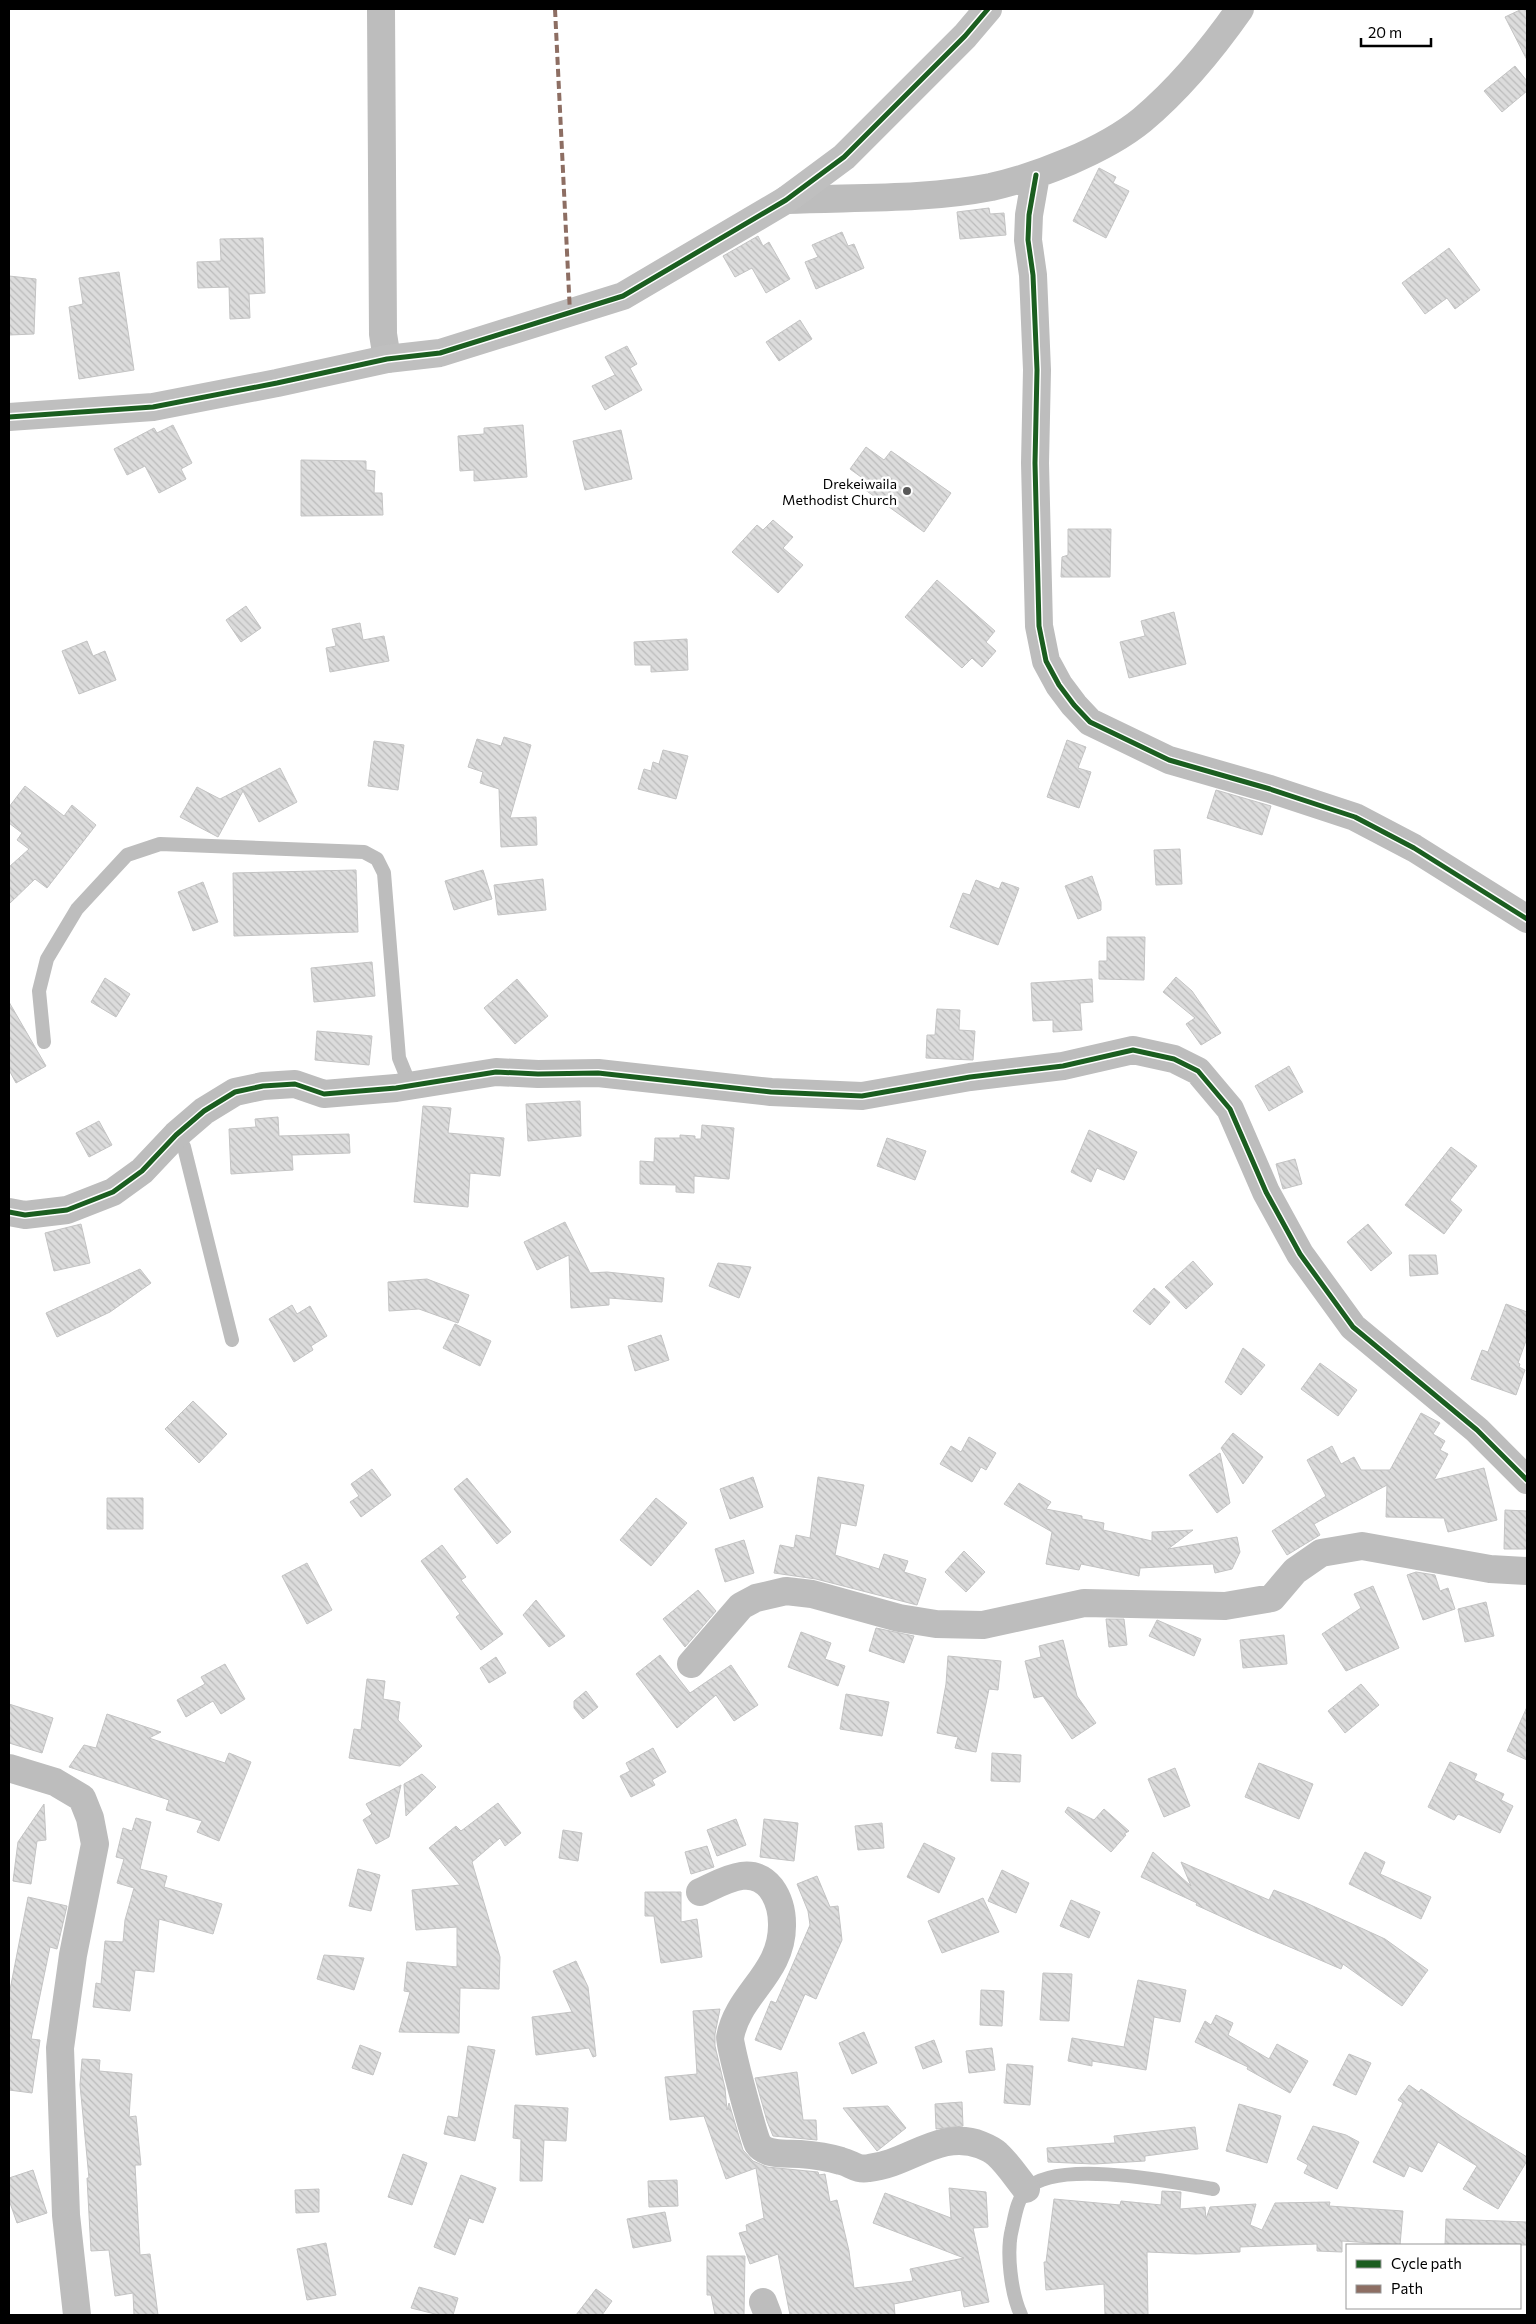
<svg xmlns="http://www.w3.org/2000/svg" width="1536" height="2324" font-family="Commissioner,sans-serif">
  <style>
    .building { fill: url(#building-back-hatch); stroke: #c4c4c4 }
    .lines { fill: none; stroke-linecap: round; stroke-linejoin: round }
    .lane { stroke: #bdbdbd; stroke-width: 14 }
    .street { stroke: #bdbdbd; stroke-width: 28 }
    .secondary { stroke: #bfbfbf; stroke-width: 28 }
    .quiet { stroke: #8d6e63; stroke-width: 4; stroke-dasharray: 8 4; stroke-linecap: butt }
    .cycleway-casing { stroke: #fff; stroke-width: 8 }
    .cycleway { stroke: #1b5e20; stroke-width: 5 }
    .poi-dot { fill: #595959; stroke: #fff; stroke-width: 2 }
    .labels { text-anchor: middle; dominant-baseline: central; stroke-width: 5; stroke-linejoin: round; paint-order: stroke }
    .poi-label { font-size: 14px; fill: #000; stroke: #fff; text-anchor: end }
  </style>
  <defs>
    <pattern id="building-back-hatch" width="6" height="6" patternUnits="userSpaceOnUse" patternTransform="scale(1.25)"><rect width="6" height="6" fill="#dcdcdc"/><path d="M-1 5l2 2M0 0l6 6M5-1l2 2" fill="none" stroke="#bbb"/></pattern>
  </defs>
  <rect width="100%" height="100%" fill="#fff"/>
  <path class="building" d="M1522,9H1527V60L1505,17Z
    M1515,66L1527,81V91L1502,112L1484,91Z
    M1099,168L1116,177L1113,183L1129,191L1106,238L1073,221Z
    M989,208L990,214L1004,213L1006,235L960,239L957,212Z
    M842,232L848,246L854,244L864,268L816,289L805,262L818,257L812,245Z
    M758,236L763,246L769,242L790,279L766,293L752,268L735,277L723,256Z
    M263,238L265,293L249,294L250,318L230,319L229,287L198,288L197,262L221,261L220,239Z
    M1449,248L1480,290L1455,309L1447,298L1425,314L1402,283Z
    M119,272L134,370L79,379L69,307L83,304L79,278Z
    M9,276L36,279L34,334L9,335Z
    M800,320L812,339L779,361L766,342Z
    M627,346L637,364L630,368L642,390L605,410L592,386L615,375L605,357Z
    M173,425L192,463L181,469L186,479L159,493L145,466L127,475L114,449L154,428L157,433Z
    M523,425L527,477L474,481V470L460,471L458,436L484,434V428Z
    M621,430L632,479L585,490L573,441Z
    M866,447L884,460L891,451L951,493L924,532L864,489L868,482L850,469Z
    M301,460L366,461V470L375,471L374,493H382L383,515L301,516Z
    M773,520L793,537L783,548L803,565L778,593L732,552L757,525L763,530Z
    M1068,529H1111L1110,577H1061L1062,557L1068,555Z
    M937,580L995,631L986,642L996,651L982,667L972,658L962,668L905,617Z
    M246,606L261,628L241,642L226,620Z
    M1174,612L1186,664L1129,678L1120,642L1145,636L1141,621Z
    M360,623L363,640L384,636L389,661L330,672L326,648L336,646L332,629Z
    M687,639L688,670L651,672V665H635L634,642Z
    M87,641L93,656L105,651L116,680L79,694L62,651Z
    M504,737L531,745L510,818L536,817L537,845L501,847L499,789L480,783L483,772L468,767L477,739L501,746Z
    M1067,740L1086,747L1078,768L1091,772L1079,808L1047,797Z
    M374,741L404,745L398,790L368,786Z
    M663,750L688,756L676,799L638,789L644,769L651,771L653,762L659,764Z
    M280,768L297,802L259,822L243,791L218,837L180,817L197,787L220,799Z
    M25,786L64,816L72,805L96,825L47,888L35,879L9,904V867L29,849L17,840L22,833L9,823V807Z
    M1216,790L1271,806L1262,835L1207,818Z
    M1180,849L1182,884L1156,885L1154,850Z
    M356,870L358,932L234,936L233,873Z
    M483,870L492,899L454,910L445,881Z
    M1092,876L1101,902V910L1078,919L1065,886Z
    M543,879L546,910L498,915L494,885Z
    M976,880L999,889L1002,882L1019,888L998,945L950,927L963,893L970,895Z
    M203,882L218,922L193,931L178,892Z
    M1107,937H1145L1144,980L1099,979V961H1107Z
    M372,962L375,996L314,1002L311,968Z
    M1176,977L1192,991L1221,1033L1201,1045L1186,1024L1195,1018L1163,992Z
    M105,978L130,994L116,1017L91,1002Z
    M517,979L548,1016L515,1044L484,1008Z
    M1092,979L1093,1002L1080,1003L1082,1030L1053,1032V1020L1033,1021L1031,983Z
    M9,1002L46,1066L16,1083L9,1070Z
    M937,1009L960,1010L959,1030L975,1031L973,1060L926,1058L927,1035H935Z
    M317,1031L372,1036L369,1065L315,1060Z
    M1289,1066L1303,1092L1269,1111L1255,1086Z
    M580,1101L581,1136L528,1141L526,1104Z
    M423,1106L451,1108L448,1133L504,1138L500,1176L470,1173L468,1207L414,1202Z
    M278,1117L279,1136L349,1134L350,1153L292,1155L293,1170L231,1174L229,1129L256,1127L255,1119Z
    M99,1121L112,1145L89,1157L76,1133Z
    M702,1125L734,1128L729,1179L694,1176V1193L676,1192V1185L640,1184V1161L654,1162L655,1138H680V1135L695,1136V1139H701Z
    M1089,1130L1137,1152L1124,1180L1097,1168L1091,1182L1071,1172Z
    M887,1138L926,1151L915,1180L877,1166Z
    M1451,1147L1477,1166L1450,1200L1462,1210L1444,1234L1405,1205Z
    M1295,1159L1302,1184L1283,1189L1276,1164Z
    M565,1222L590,1273L607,1272L664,1278L662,1302L609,1298V1305L571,1308L569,1255L537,1270L524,1242Z
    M81,1224L90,1263L54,1271L45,1233Z
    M1368,1224L1392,1253L1371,1271L1347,1242Z
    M1409,1255H1436L1438,1274L1410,1276Z
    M1193,1261L1213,1284L1186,1309L1165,1287Z
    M718,1263L751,1267L739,1298L709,1286Z
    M140,1269L151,1283L110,1312L57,1337L46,1313Z
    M427,1279L469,1295L458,1323L419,1309L389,1311L388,1282Z
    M1154,1288L1170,1302L1150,1325L1133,1311Z
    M1506,1304L1527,1312V1338L1518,1363L1520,1364L1519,1367L1525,1370L1516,1395L1471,1379L1482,1350L1488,1352Z
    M292,1305L297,1314L310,1306L327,1336L311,1346L313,1350L294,1362L269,1319Z
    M455,1324L491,1341L480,1366L443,1348Z
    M661,1335L669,1360L635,1371L628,1346Z
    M1243,1348L1265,1365L1241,1395L1225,1382Z
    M1320,1363L1357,1390L1338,1416L1301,1389Z
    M193,1401L227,1434L199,1463L165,1429Z
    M1421,1413L1440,1423L1433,1434L1445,1441L1440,1450L1448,1454L1434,1480L1484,1468L1497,1520L1448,1532L1444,1518L1386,1517L1387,1485L1314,1524L1320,1535L1287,1555L1272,1531L1326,1496L1307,1460L1332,1446L1341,1464L1354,1457L1361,1470H1390Z
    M1233,1433L1263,1457L1243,1484L1221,1448Z
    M969,1437L996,1453L986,1470L981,1467L972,1482L940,1464L951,1446L961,1452Z
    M1220,1453L1230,1503L1217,1513L1189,1475Z
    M372,1469L391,1495L361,1517L350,1502L359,1496L351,1484Z
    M753,1477L763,1507L730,1519L720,1489Z
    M818,1477L864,1485L856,1526L841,1523L835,1555L879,1569L884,1554L908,1561L904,1572L926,1579L917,1605L816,1579L774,1573L780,1545L794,1548L796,1535L810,1538Z
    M467,1478L511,1532L497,1544L454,1489Z
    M1019,1483L1051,1502L1046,1509L1082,1516V1519L1104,1523L1103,1530L1152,1541V1532L1193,1530L1168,1549L1237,1537L1240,1552L1232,1569L1215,1573L1213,1564L1140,1568L1139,1576L1081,1564L1079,1570L1046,1564L1052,1532L1004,1504Z
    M107,1498H143V1529H107Z
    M656,1498L687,1523L651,1566L620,1540Z
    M1505,1510L1527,1511V1549H1504Z
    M744,1540L754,1573L725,1582L715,1549Z
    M442,1545L466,1577L461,1580L503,1634L481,1650L456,1617L460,1614L421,1561Z
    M964,1551L985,1572L966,1592L945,1572Z
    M307,1563L332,1610L307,1624L282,1576Z
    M1416,1572L1435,1575L1440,1591L1448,1588L1455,1609L1423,1620L1407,1575Z
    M1373,1586L1399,1648L1346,1671L1322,1634L1361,1608L1354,1594Z
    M698,1590L716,1611L685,1647L663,1619Z
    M536,1600L565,1636L549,1647L523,1615Z
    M1486,1602L1494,1636L1465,1642L1458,1609Z
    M1106,1619H1124L1127,1645L1109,1647Z
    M1157,1620L1201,1639L1194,1656L1149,1636Z
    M876,1628L914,1636L904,1663L869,1651Z
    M801,1632L831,1643L825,1659L845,1666L838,1686L788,1667Z
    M1284,1635L1287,1664L1243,1668L1240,1640Z
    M1063,1640L1077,1696L1096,1723L1072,1739L1043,1696L1034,1698L1025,1661L1041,1657L1039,1646Z
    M660,1655L690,1693L731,1665L758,1705L734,1721L716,1695L677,1728L636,1674Z
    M948,1656L1001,1661L998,1690L989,1689L976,1752L955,1748L958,1737L937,1733L946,1684Z
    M496,1657L506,1673L489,1683L480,1668Z
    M225,1664L245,1699L221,1714L213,1701L186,1717L177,1700L205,1684L201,1677Z
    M367,1679L385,1681L383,1699L400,1702L398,1720L422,1746L400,1766L349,1758L354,1729L361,1730Z
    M1361,1684L1379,1705L1345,1733L1328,1711Z
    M586,1691L598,1707L583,1719L574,1708V1701Z
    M846,1694L889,1702L882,1736L840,1729Z
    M9,1704L53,1718L42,1753L9,1743Z
    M1527,1707V1760L1507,1751Z
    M107,1714L161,1732L149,1738L225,1763L229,1753L251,1762L219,1841L197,1832L202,1821L166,1810L169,1800L69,1767L84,1745L96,1748Z
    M653,1748L666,1772L652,1780L655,1785L631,1797L620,1776L630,1771L626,1763Z
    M992,1753L1021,1755L1020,1782L991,1781Z
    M1450,1762L1477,1774L1474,1780L1504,1794L1501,1800L1513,1806L1500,1833L1458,1814L1454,1820L1428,1807Z
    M1259,1763L1313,1784L1299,1819L1245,1797Z
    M1175,1768L1190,1806L1164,1817L1148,1779Z
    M422,1774L436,1787L406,1816L404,1784Z
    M401,1785L389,1837L376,1844L363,1820L372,1814L366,1804Z
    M498,1803L521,1833L505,1846L500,1838L472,1862L500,1957L499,1989L460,1988L459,2033L399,2032L410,1992L404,1991L407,1962L457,1967V1927L416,1930L412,1890L460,1885L429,1848L456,1826L461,1831Z
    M44,1804L46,1840L37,1841L31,1884L13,1881L18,1842Z
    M1068,1807L1094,1820L1104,1809L1129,1831L1124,1834L1126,1835L1111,1852L1065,1812Z
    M136,1818L151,1822L140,1869L167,1876L164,1887L222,1904L213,1934L159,1919L154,1972L135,1970L130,2011L93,2007L96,1983L101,1984L105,1941L123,1942L125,1920L134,1888L117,1883L124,1859L116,1857L123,1828L132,1831Z
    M736,1819L746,1845L717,1856L707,1830Z
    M764,1819L798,1823L794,1861L760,1857Z
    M882,1823L884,1848L858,1850L855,1826Z
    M563,1830L582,1833L578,1861L559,1858Z
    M924,1843L955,1858L939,1893L907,1877Z
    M707,1846L714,1867L691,1874L685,1852Z
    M1153,1852L1191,1886L1181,1862L1269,1900L1274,1890L1304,1902L1385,1939L1428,1970L1402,2006L1343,1964L1341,1969L1255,1932L1196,1905L1197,1903L1141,1877Z
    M1365,1852L1385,1862L1380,1874L1431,1897L1421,1919L1349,1884Z
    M358,1869L380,1875L371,1911L349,1906Z
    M1002,1870L1029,1883L1016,1913L988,1901Z
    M817,1876L830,1907L838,1906L842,1940L816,1999L805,1994L781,2050L755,2040L771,2001L776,2003L810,1925L808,1911L797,1884Z
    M645,1892H681V1922L697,1919L702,1957L661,1963L654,1916H645Z
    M28,1897L67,1906L57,1949L50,1947L31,2039L40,2040L32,2093L9,2090V1995Z
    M983,1898L999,1932L942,1953L928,1921Z
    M1071,1900L1100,1912L1089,1938L1060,1926Z
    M324,1955L364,1958L354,1990L317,1979Z
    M576,1961L588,1987L596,2056L593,2057L589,2048L536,2055L532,2017L572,2012L553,1971Z
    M1043,1973L1072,1974L1069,2021L1040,2020Z
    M1138,1980L1186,1990L1180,2022L1154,2017L1146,2070L1092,2061V2066L1068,2061L1072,2038L1124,2047Z
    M981,1990L1004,1991L1002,2026L980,2025Z
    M720,2009L715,2034V2046L725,2088L727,2110L729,2103L743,2150L753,2161L767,2167L818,2172L819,2175L825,2174L830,2202L837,2200L849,2251L854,2288L913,2281L910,2269L964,2258L873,2223L885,2193L951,2218L949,2188L986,2192L988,2227L973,2228L989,2302L964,2307L961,2290L894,2304L895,2315H790L778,2254L750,2264L739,2233L747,2231L746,2225L764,2218L756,2168L726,2179L704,2116L670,2120L665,2077L697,2074L693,2011Z
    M1216,2015L1233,2023L1228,2035L1269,2059L1277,2044L1308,2061L1290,2093L1247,2069L1248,2067L1195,2042L1205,2021L1211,2025Z
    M864,2032L877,2063L852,2074L839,2043Z
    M934,2040L942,2062L923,2069L915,2047Z
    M360,2045L381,2053L373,2075L352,2068Z
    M468,2046L495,2050L475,2141L444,2134L448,2116L458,2118Z
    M992,2048L995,2070L969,2073L966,2051Z
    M1349,2054L1371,2063L1356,2095L1333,2085Z
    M82,2059L100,2060L99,2071L132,2074L129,2117L136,2116L141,2165H135L140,2255L150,2254L158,2315H134L133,2293L115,2296L109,2250L91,2251L87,2178H89L80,2085Z
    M1007,2064L1033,2066L1030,2105L1004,2103Z
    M797,2072L803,2120H816L817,2140L773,2136L767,2121L755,2078Z
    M1409,2085L1419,2092L1421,2089L1462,2117L1527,2157V2161L1498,2209L1463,2189L1477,2166L1438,2142L1422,2172L1409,2166L1404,2177L1373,2162L1403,2103L1398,2100Z
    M962,2102L963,2126L936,2129L935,2104Z
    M1239,2104L1281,2116L1267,2163L1226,2151Z
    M515,2105L568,2108L566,2141L544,2140L542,2181H520L521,2139L513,2138Z
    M888,2106L906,2128L877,2151L843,2108Z
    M1313,2126L1346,2135L1359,2142L1337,2189L1304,2173L1308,2165L1297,2159Z
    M1195,2127L1198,2149L1145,2156V2161L1094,2164L1048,2162L1047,2148L1115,2143L1114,2136Z
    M403,2154L427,2163L412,2205L388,2197Z
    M33,2170L47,2213L17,2223L9,2200V2178Z
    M461,2175L496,2188L483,2223L469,2218L455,2255L434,2247Z
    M677,2180L678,2206L649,2207L648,2181Z
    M319,2189V2212L296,2213L295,2190Z
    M1162,2191L1181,2192L1180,2209L1205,2207L1206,2219L1210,2207L1256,2204L1250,2225L1262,2230L1275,2203L1330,2202L1329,2206L1403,2211L1400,2245L1342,2241V2252L1317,2251V2244L1240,2247V2252L1196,2254L1147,2252L1148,2315H1105L1104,2284L1046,2290L1044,2262H1046L1054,2199L1120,2205L1121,2201L1161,2205Z
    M665,2212L671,2241L633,2248L627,2219Z
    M1446,2219L1527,2222V2245H1445Z
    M326,2243L336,2295L307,2300L297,2249Z
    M707,2256H745L744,2315H715L711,2295H707Z
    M419,2287L458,2298L453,2315H439L411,2308Z
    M596,2289L612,2301L602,2315H576Z"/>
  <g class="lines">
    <path class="lane" d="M44,1042L39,991L47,959L77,909L127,855L160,844L364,852L377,859L384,873L399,1058L410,1085
      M176,1135L184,1147L232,1340
      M1021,2315C1011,2293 1006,2252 1012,2229C1015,2216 1017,2200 1026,2190C1054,2158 1173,2182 1213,2189"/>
    <path class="street" d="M381,9L383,334L387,359
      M1036,175L1029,215L1028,240L1033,275L1037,370L1035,463L1039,626L1046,661L1059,685L1074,705L1090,722L1169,760L1270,789L1355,817L1414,848L1527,919
      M786,200C854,197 925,200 991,187C1039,176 1104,151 1142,120C1180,88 1212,49 1240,9
      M9,1212L25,1215L67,1210L113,1192L142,1171L176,1135L204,1111L235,1092L263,1086L295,1084L324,1094L396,1088L496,1072L538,1074L598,1073L771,1092L862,1096L970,1077L1063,1066L1133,1050L1174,1059L1198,1071L1230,1109L1266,1192L1300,1254L1353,1327L1477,1430L1527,1480
      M691,1664L741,1606L756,1598L786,1591L812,1594L899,1618L936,1624L983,1625L1084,1603L1225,1606L1272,1598L1295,1571L1321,1553L1362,1546L1490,1569L1527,1571
      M9,1768L55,1782L82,1798L90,1818L95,1844L73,1955L60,2048L66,2215L77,2315
      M700,1892C723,1882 751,1863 771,1888C779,1899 782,1911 782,1924C783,1974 737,1994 730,2038C729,2044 754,2137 758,2144C766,2156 787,2153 800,2154C814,2155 828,2157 841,2161C853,2164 855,2170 869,2168C909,2164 940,2129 981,2145C986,2147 993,2150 997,2154C1008,2164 1017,2178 1026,2189
      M763,2302L768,2315"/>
    <path class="secondary" d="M9,417L153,407L277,383L387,359L440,353L623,296L786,200L844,157L965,36L988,9"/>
    <path class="quiet" d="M555,9L570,313"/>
    <defs>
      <path id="cycleway" d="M1036,175L1029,215L1028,240L1033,275L1037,370L1035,463L1039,626L1046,661L1059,685L1074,705L1090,722L1169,760L1270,789L1355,817L1414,848L1527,919
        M9,417L153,407L277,383L387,359L440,353L623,296L786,200L844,157L965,36L988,9
        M9,1212L25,1215L67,1210L113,1192L142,1171L176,1135L204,1111L235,1092L263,1086L295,1084L324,1094L396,1088L496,1072L538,1074L598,1073L771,1092L862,1096L970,1077L1063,1066L1133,1050L1174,1059L1198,1071L1230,1109L1266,1192L1300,1254L1353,1327L1477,1430L1527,1480"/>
    </defs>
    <use href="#cycleway" class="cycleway-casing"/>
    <use href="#cycleway" class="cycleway"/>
  </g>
  <circle class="poi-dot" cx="907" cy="491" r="5"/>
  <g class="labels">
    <g class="poi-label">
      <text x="897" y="483">Drekeiwaila<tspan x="897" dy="16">Methodist Church</tspan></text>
    </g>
  </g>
  <rect width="1536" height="2324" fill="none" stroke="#000000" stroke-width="20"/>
  <rect x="1346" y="2244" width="175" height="65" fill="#ffffff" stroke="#999999"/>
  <rect x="1356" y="2260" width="25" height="8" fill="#1b5e20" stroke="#999999"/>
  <text x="1391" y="2269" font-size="15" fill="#000000">Cycle path</text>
  <rect x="1356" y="2285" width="25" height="8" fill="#8d6e63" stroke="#999999"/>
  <text x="1391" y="2294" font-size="15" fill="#000000">Path</text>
  <path d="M1361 38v8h70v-8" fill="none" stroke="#000000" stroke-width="2.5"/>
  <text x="1368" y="38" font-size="15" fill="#000000" stroke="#ffffff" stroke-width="4" paint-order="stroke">20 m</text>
</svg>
